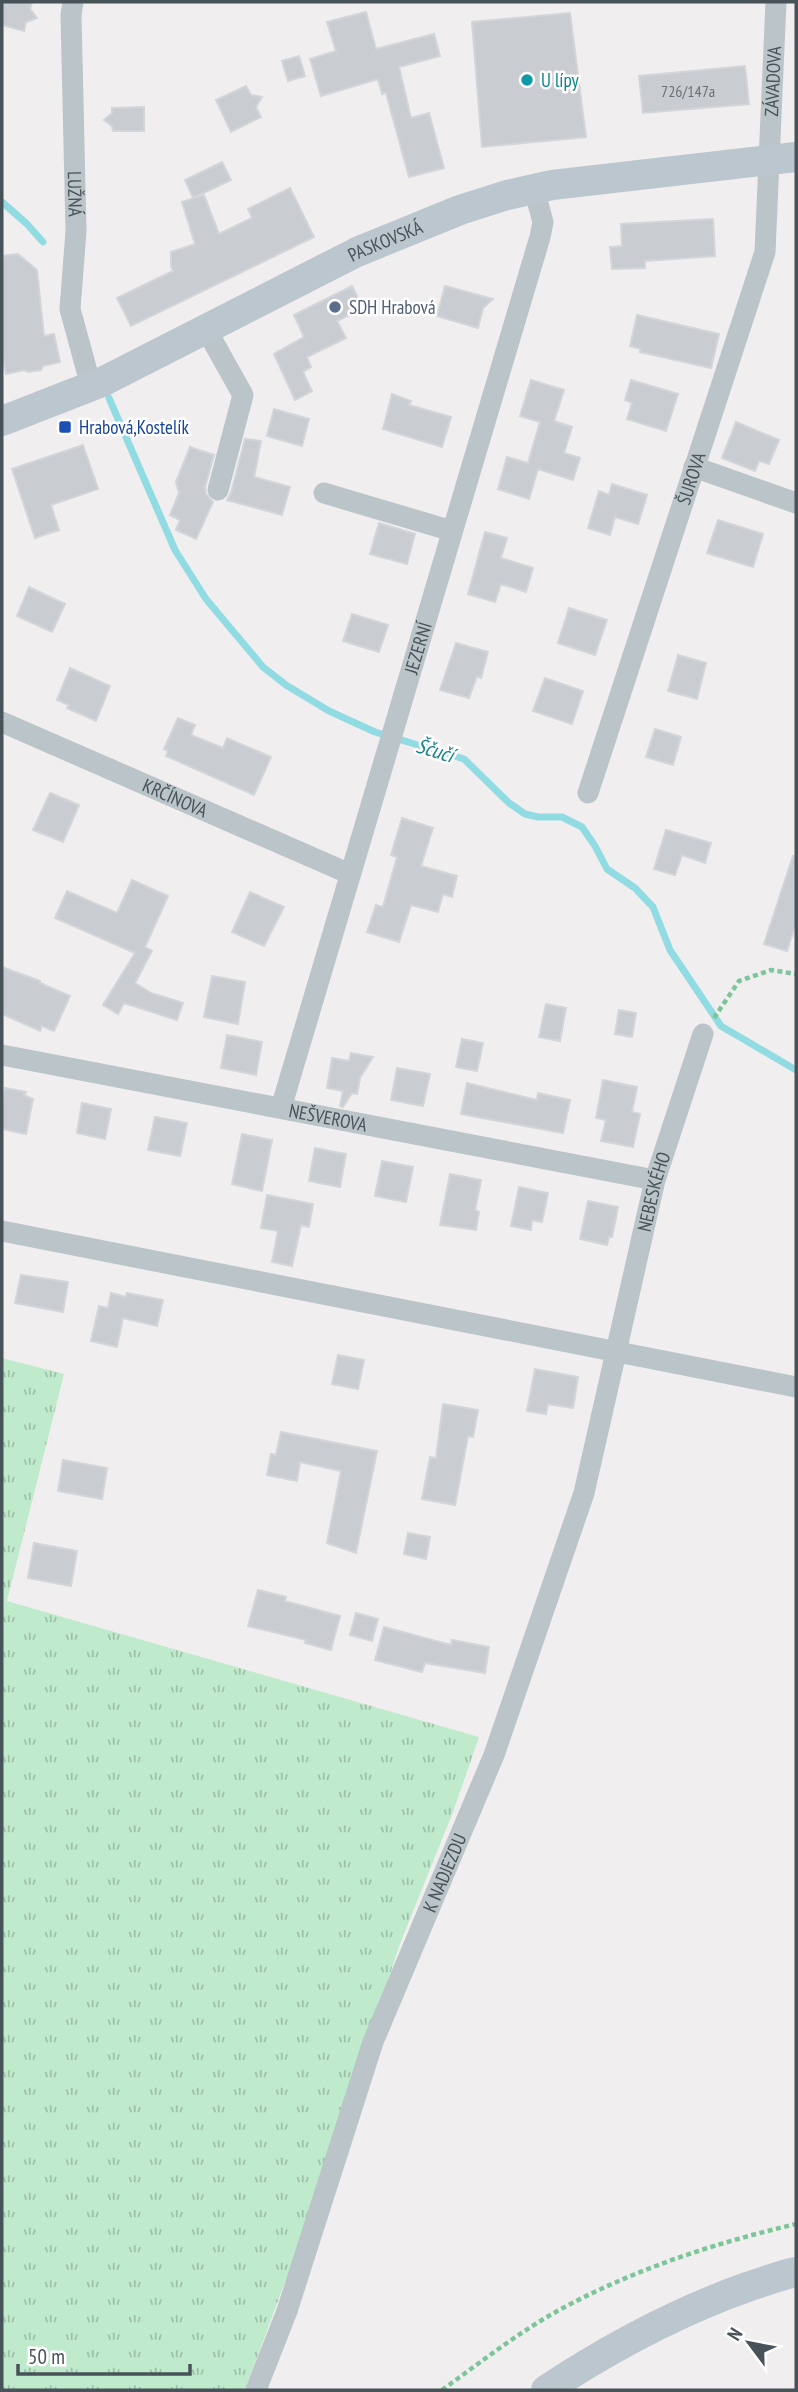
<svg xmlns="http://www.w3.org/2000/svg" width="798" height="2392" font-family="'PT Sans Narrow',sans-serif">
  <style>
    .grass { fill: url(#grass-tufts) }
    .lines { fill: none; stroke-linecap: round; stroke-linejoin: round }
    .stream { stroke: #91dbe3; stroke-width: 7 }
    .building { fill: #c9ccd0; stroke: #d2d5d9; stroke-width: 2 }
    .path { stroke: #7cc598; stroke-width: 4.5; stroke-dasharray: 5 3.5; stroke-linecap: butt }
    .street { stroke: #bbc4c9; stroke-width: 21 }
    .secondary { stroke: #bbc6ce; stroke-width: 30 }
    .culture-dot { fill: #0f9aa8; stroke: #fff; stroke-width: 2.5 }
    .service-dot { fill: #5c6f8a; stroke: #fff; stroke-width: 2.5 }
    .transit-dot { fill: #1a4fb4; stroke: #fff; stroke-width: 2.5 }
    .labels { text-anchor: middle; dominant-baseline: central; stroke-width: 5; stroke-linejoin: round; paint-order: stroke }
    .number-label { font-size: 16px; fill: #687177 }
    .culture-label { font-size: 19px; fill: #0d838f; stroke: #fff; text-anchor: start }
    .street-label { font-size: 19px; fill: #485359; stroke: #fff }
    .service-label { font-size: 19px; fill: #4e5e75; stroke: #fff; text-anchor: start }
    .transit-label { font-size: 19px; fill: #164399; stroke: #fff; text-anchor: start }
    .water-label { font-size: 21px; font-style: italic; fill: #19828c; stroke: #fff }
  </style>
  <defs>
    <pattern id="grass-tufts" width="24" height="20" patternUnits="userSpaceOnUse" patternTransform="scale(1.75)"><rect width="24" height="20" fill="#c0eacc"/><path d="M3 7l-1-3M5 7V3M7 7l1-3M15 17l-1-3M17 17v-4M19 17l1-3" fill="none" stroke="#9ec0a9"/></pattern>
  </defs>
  <rect width="100%" height="100%" fill="#f0eeee"/>
  <path class="grass" d="M2,1358L64,1374L7,1601L479,1737L453,1812L401,1941L306,2225L245,2390H2Z"/>
  <g class="lines">
    <path class="stream" d="M2,202L27,224L43,242
      M109,398L175,550L206,599L263,667L286,685L329,711L375,732L464,759L509,803L525,814L538,817H562L582,827L595,846L607,869L635,888L653,907L670,950L721,1026L796,1070"/>
  </g>
  <path class="building" d="M2,2H32L30,9L37,18L26,22L24,31L2,25Z
    M366,12L376,49L434,34L440,56L399,67L411,118L429,113L444,168L409,177L386,93L382,94L378,79L321,96L310,59L336,51L327,22Z
    M570,13L586,137L482,147L472,22Z
    M299,56L305,76L288,81L282,61Z
    M745,66L749,104L643,113L639,76Z
    M246,86L251,95L262,97L256,107L261,117L231,132L216,100Z
    M144,107V131H113L112,126L104,120L112,113V108Z
    M222,162L231,180L193,198L185,180Z
    M290,188L314,237L131,326L117,298L173,271L171,266V252L195,244L182,202L204,195L219,234L252,218L248,209Z
    M713,219L715,256L645,261V268L612,269L610,247L622,246L621,224Z
    M18,254L37,270L44,336L54,334L60,362L43,366L41,370L28,372L24,370L6,374L2,355V256Z
    M352,286L363,308L337,321L346,338L307,357L311,367L303,372L312,391L295,400L274,354L304,337L294,315Z
    M445,286L493,299L483,308L478,328L437,316Z
    M637,315L719,334L711,368L640,352L641,349L630,346Z
    M531,380L564,390L554,421L572,427L564,453L580,458L573,480L538,469L529,499L498,489L507,457L528,463L540,422L520,416Z
    M631,380L678,394L666,431L627,419L632,403L625,400Z
    M392,394L411,401L409,405L451,417L442,447L383,429Z
    M274,409L309,419L302,446L267,436Z
    M736,422L779,440L769,464L759,461L755,471L722,458Z
    M245,439L261,441L254,477L290,487L282,515L227,500L231,493Z
    M83,445L98,489L51,505L59,530L35,538L12,469Z
    M190,447L214,455L205,487L206,494L213,502L196,539L176,530L180,520L170,515L179,493L176,482Z
    M612,484L647,495L638,524L615,517L610,535L588,528L599,491L609,495Z
    M718,520L763,534L753,567L707,553Z
    M379,523L415,534L407,564L370,554Z
    M485,532L507,538L501,558L533,568L526,592L501,584L495,602L468,594Z
    M29,587L65,604L52,632L17,616Z
    M569,608L607,620L595,655L558,643Z
    M352,614L388,625L379,652L343,641Z
    M456,643L488,652L481,678L477,676L469,698L440,690Z
    M678,655L706,663L697,699L668,691Z
    M70,668L110,686L96,721L67,708L69,705L57,700Z
    M545,678L583,691L572,724L533,711Z
    M178,718L195,725L191,735L223,748L227,738L271,757L254,795L166,756L168,751L164,749Z
    M655,729L681,737L673,765L646,757Z
    M50,793L79,805L63,842L33,830Z
    M402,818L433,828L421,866L457,876L452,897L443,894L438,912L411,905L399,942L367,932L376,905L383,907L397,857L391,855Z
    M666,830L711,843L705,863L682,855L675,875L654,869Z
    M793,856L796,857V923L787,951L764,944Z
    M132,880L168,896L145,947L152,951L135,983L151,993L183,1003L177,1020L124,1003L118,1014L103,1005L135,953L55,918L67,891L117,913Z
    M250,892L284,907L264,946L232,932Z
    M2,967L40,981V983L70,996L54,1031L42,1026L40,1031L2,1014Z
    M212,976L245,982L238,1024L204,1017Z
    M546,1004L566,1008L560,1041L539,1037Z
    M619,1010L636,1013L632,1037L615,1034Z
    M227,1035L262,1042L256,1075L221,1068Z
    M462,1039L483,1043L477,1071L456,1067Z
    M351,1053L373,1057L360,1078L357,1094L352,1093L343,1107L340,1106L343,1091L327,1088L332,1058L349,1061Z
    M397,1068L430,1074L423,1106L391,1100Z
    M603,1080L637,1087L632,1112L640,1114L633,1147L601,1141L606,1120L596,1118Z
    M467,1083L537,1100L538,1093L570,1100L563,1133L461,1114Z
    M5,1088L26,1092L24,1095L33,1099L26,1134L2,1129V1104Z
    M82,1103L111,1109L105,1139L77,1133Z
    M155,1117L187,1123L180,1156L148,1150Z
    M242,1134L272,1140L262,1191L232,1184Z
    M315,1148L346,1154L340,1187L309,1181Z
    M382,1161L413,1167L406,1202L375,1196Z
    M450,1174L481,1180L475,1210L479,1212L476,1230L440,1225Z
    M519,1187L548,1193L542,1222L532,1220L531,1230L511,1226Z
    M267,1195L313,1204L309,1227L301,1225L292,1266L272,1262L278,1231L261,1228Z
    M588,1201L618,1207L612,1237H609L607,1245L580,1239Z
    M21,1275L68,1282L63,1312L15,1303Z
    M111,1293L126,1297L127,1293L163,1300L157,1326L123,1318L117,1347L91,1341L99,1306L108,1308Z
    M338,1355L364,1360L358,1389L332,1384Z
    M535,1369L578,1377L573,1408L548,1404L546,1414L527,1411Z
    M443,1404L478,1410L473,1437L468,1436L455,1505L422,1499L430,1457L436,1458Z
    M281,1432L377,1451L356,1553L327,1543L341,1471L300,1462L297,1481L267,1475L271,1454L276,1455Z
    M63,1460L107,1468L102,1499L58,1491Z
    M408,1533L430,1537L426,1559L404,1554Z
    M34,1543L77,1551L71,1586L28,1578Z
    M258,1590L286,1597L285,1601L340,1616L331,1650L305,1643L306,1640L248,1626Z
    M356,1613L378,1619L372,1641L350,1635Z
    M384,1627L451,1645L452,1640L489,1647L485,1673L425,1663L422,1672L375,1660Z"/>
  <g class="lines">
    <path class="path" d="M714,1018L739,981L771,970L796,974
      M442,2390C481,2362 519,2332 561,2309C635,2269 715,2243 796,2224"/>
    <g class="street">
      <path id="s1" d="M73,2L71,15L76,231L70,309L91,386"/>
      <path d="M206,329L243,395L218,490"/>
      <path d="M694,467L796,503"/>
      <path d="M324,493L452,531"/>
      <path id="s2" d="M2,722L350,874"/>
      <path id="s3" d="M588,793L765,252L776,2"/>
      <path id="s4" d="M2,1055L655,1180"/>
      <path id="s5" d="M281,1108L540,237L543,222L534,189"/>
      <path d="M2,1231L796,1387"/>
      <path id="s6" d="M256,2390L287,2311L373,2042L494,1755L584,1493L655,1180L703,1034"/>
    </g>
    <g class="secondary">
      <path id="s7" d="M2,421L102,382L357,252L460,210L507,195L552,185L796,157"/>
      <path d="M546,2390C611,2347 676,2312 750,2286C766,2281 781,2275 796,2272"/>
    </g>
  </g>
  <circle class="culture-dot" cx="527" cy="80" r="7"/>
  <circle class="service-dot" cx="335" cy="307" r="7"/>
  <rect class="transit-dot" x="58" y="420" width="14" height="14" rx="3.5"/>
  <g class="labels">
    <g class="number-label">
      <text x="688" y="91">726/147a</text>
    </g>
    <g class="culture-label">
      <text x="541" y="80">U lípy</text>
    </g>
    <g class="street-label">
      <text stroke="none"><textPath href="#s3" startOffset="740">ZÁVADOVA</textPath></text>
      <text stroke="none"><textPath href="#s1" startOffset="192">LUŽNÁ</textPath></text>
      <text stroke="none"><textPath href="#s7" startOffset="424">PASKOVSKÁ</textPath></text>
      <text stroke="none"><textPath href="#s3" startOffset="331">ŠUROVA</textPath></text>
      <text stroke="none"><textPath href="#s5" startOffset="480">JEZERNÍ</textPath></text>
      <text stroke="none"><textPath href="#s2" startOffset="189">KRČÍNOVA</textPath></text>
      <text stroke="none"><textPath href="#s4" startOffset="332">NEŠVEROVA</textPath></text>
      <text stroke="none"><textPath href="#s6" startOffset="1265">NEBESKÉHO</textPath></text>
      <text stroke="none"><textPath href="#s6" startOffset="551">K NADJEZDU</textPath></text>
    </g>
    <g class="service-label">
      <text x="349" y="307">SDH Hrabová</text>
    </g>
    <g class="transit-label">
      <text x="79" y="427">Hrabová,Kostelík</text>
    </g>
    <g class="water-label">
      <text transform="translate(435 750) rotate(17)">Ščučí</text>
    </g>
  </g>
  <rect width="798" height="2392" fill="none" stroke="#485359" stroke-width="7"/>
  <g transform="translate(749 2343) rotate(302)" stroke="#ffffff" stroke-width="5" paint-order="stroke">
  <path d="M0-5L12 26L0 18L-12 26Z" fill="#485359"/>
  <text y="-10" font-size="19" font-weight="bold" text-anchor="middle" fill="#485359">N</text>
  </g>
  <path d="M18 2364v10h172v-10" fill="none" stroke="#485359" stroke-width="3.5"/>
  <text x="28" y="2364" font-size="21" fill="#485359" stroke="#ffffff" stroke-width="5" paint-order="stroke">50 m</text>
</svg>
